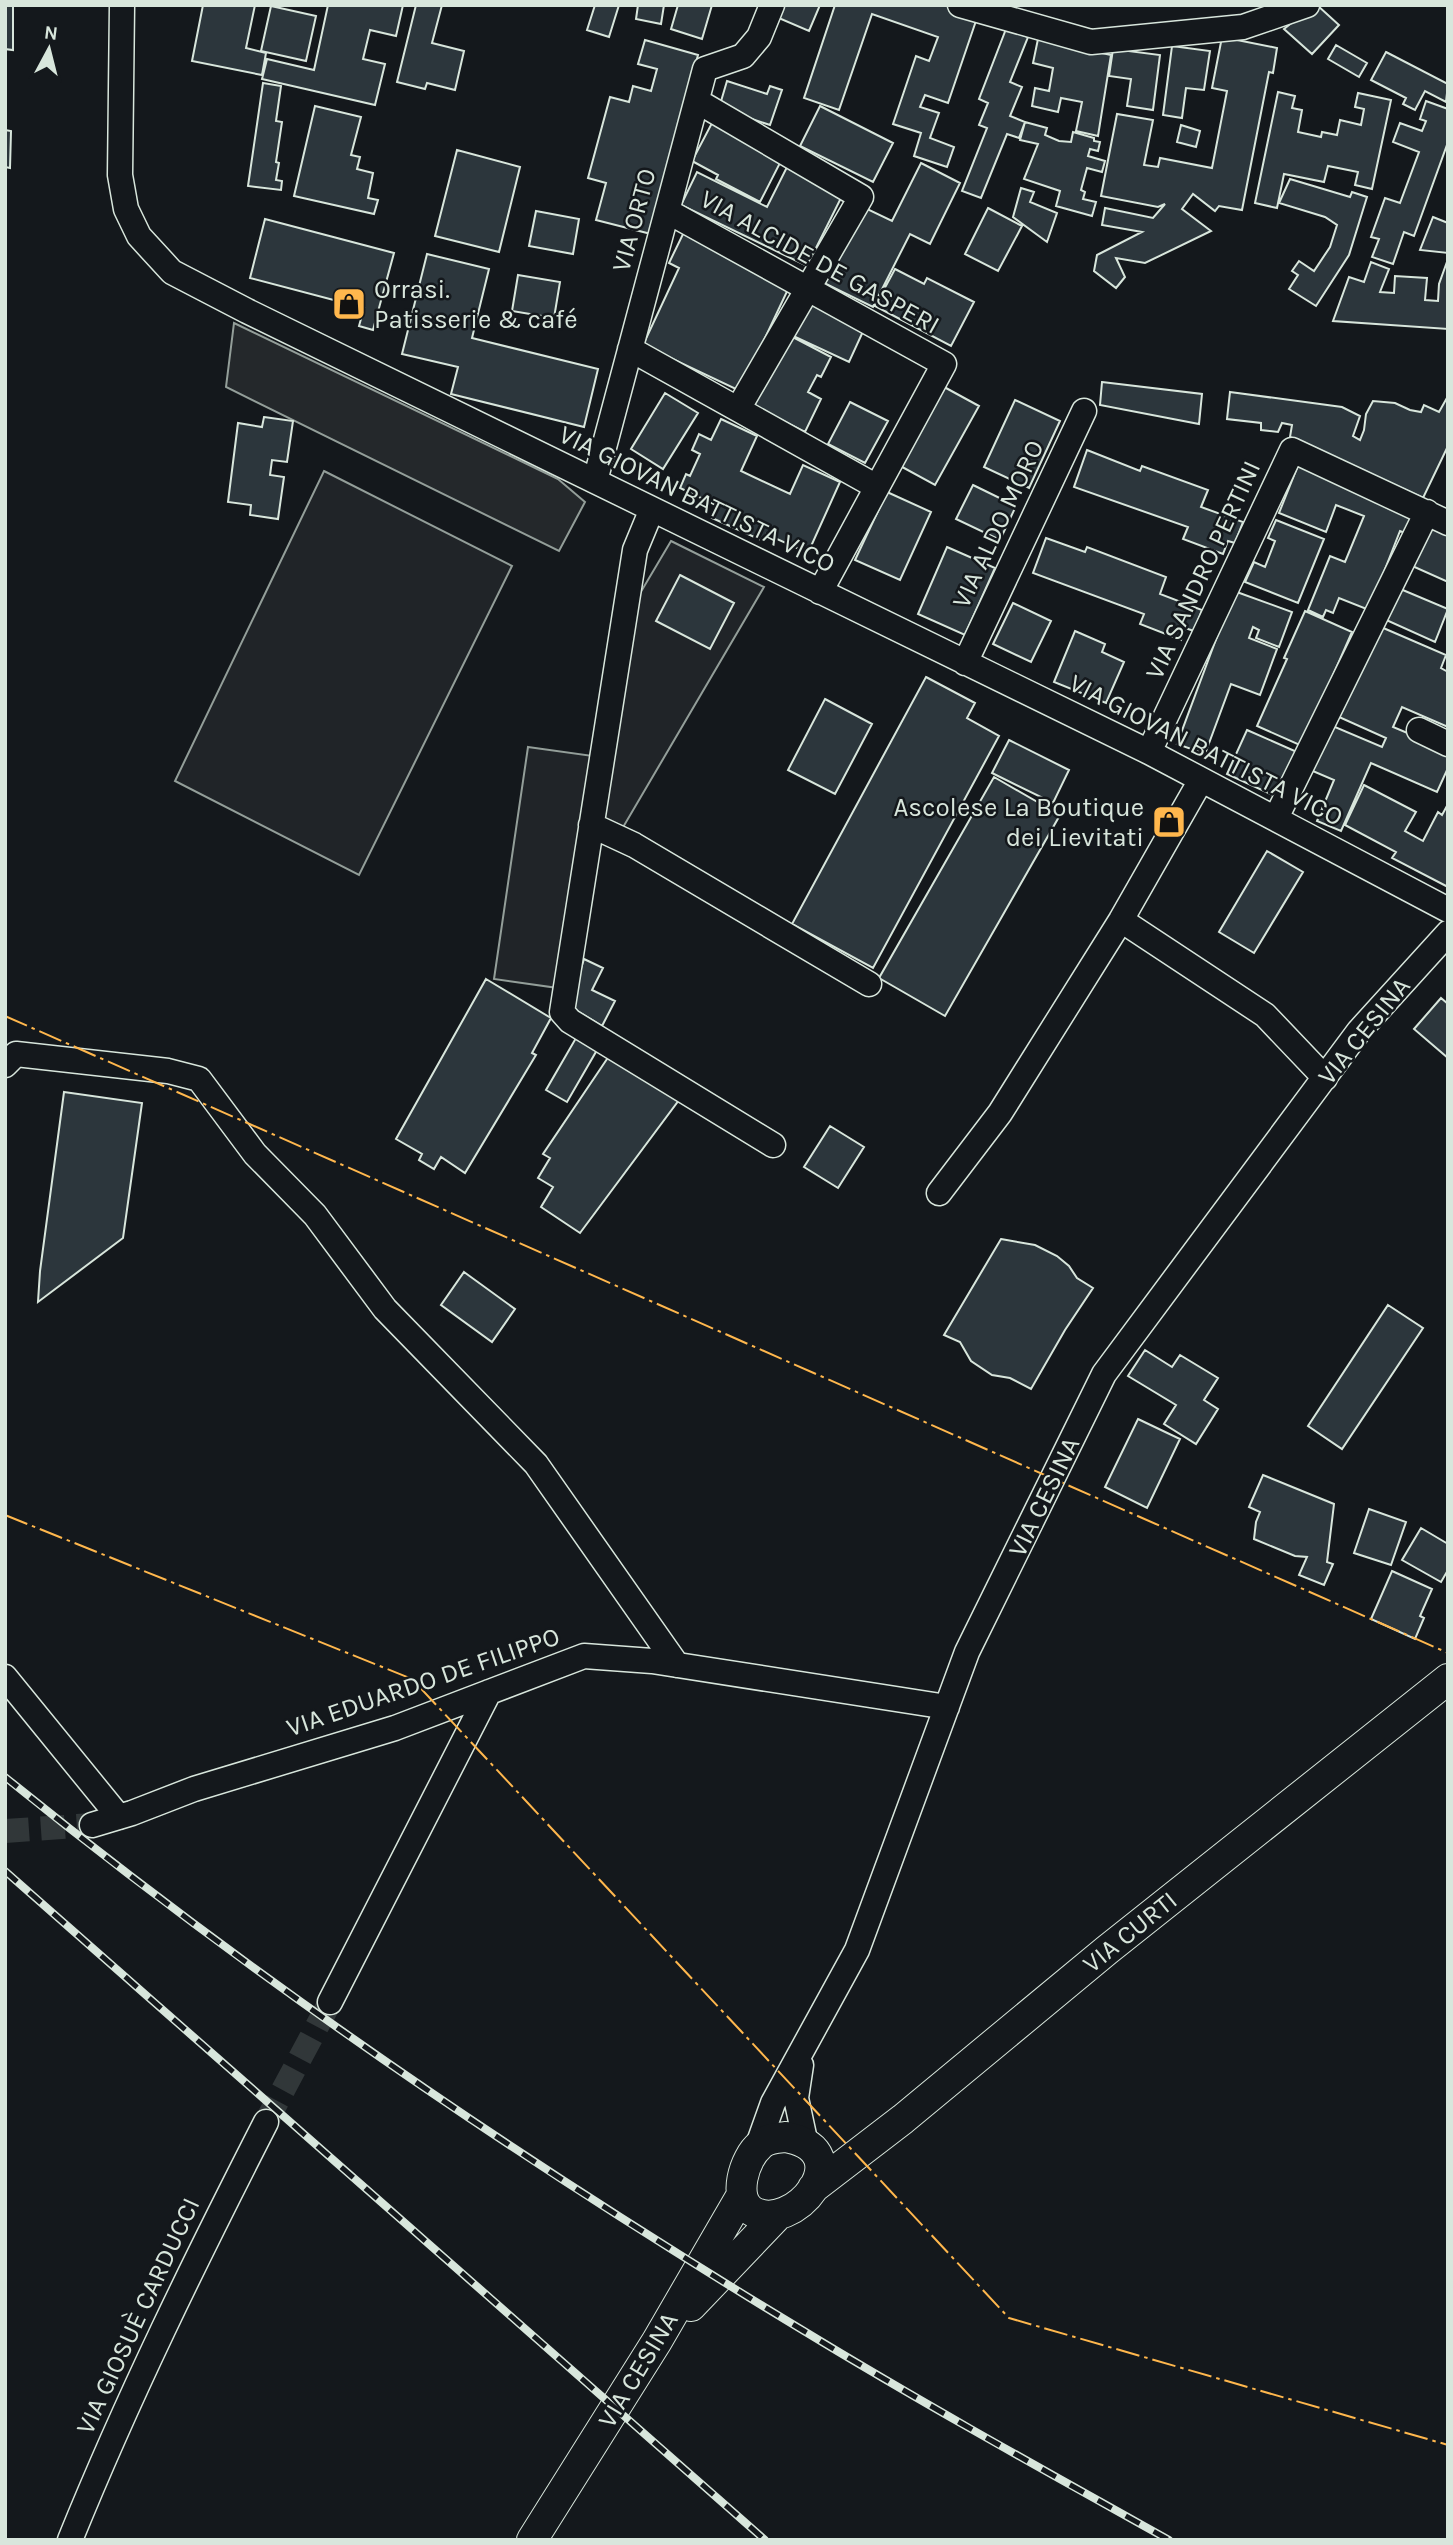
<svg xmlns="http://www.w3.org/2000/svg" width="1453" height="2545" font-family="Karla,sans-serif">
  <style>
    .green { fill: #202428; stroke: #939e99; stroke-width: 2 }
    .parking { fill: #24282b; stroke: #939e99; stroke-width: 2 }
    .building { fill: #2c363c; stroke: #d8e6dc; stroke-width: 2 }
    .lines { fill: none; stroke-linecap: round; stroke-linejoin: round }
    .minor-tunnel { stroke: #313739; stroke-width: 24; stroke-dasharray: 24 12; stroke-linecap: butt }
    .minor-casing { stroke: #d8e6dc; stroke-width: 27 }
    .major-casing { stroke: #d8e6dc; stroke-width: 32 }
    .minor { stroke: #14181c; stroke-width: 24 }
    .major { stroke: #14181c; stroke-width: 30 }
    .rail-casing { stroke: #d8e6dc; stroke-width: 8 }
    .rail { stroke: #14181c; stroke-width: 5; stroke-dasharray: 16; stroke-linecap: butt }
    .power { stroke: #ffb74d; stroke-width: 2; stroke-dasharray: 24 5 3.5 5; stroke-linecap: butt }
    .labels { text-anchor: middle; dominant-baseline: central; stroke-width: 5; stroke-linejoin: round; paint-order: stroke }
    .street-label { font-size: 26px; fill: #d8e6dc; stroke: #14181c }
    .poi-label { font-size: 26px; fill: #d8e6dc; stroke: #14181c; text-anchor: start }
  </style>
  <rect width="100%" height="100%" fill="#14181c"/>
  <path class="green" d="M324,471L512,566L359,875L175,781Z
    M671,541L764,587L622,829L599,816L639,595Z
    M528,747L593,756L558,988L494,979Z"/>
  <path class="parking" d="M234,323L558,479L585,502L559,551L226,387Z"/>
  <path class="building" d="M5,5H13V50L5,49Z
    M203,5H255L246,48L266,53L262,75L192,61Z
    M328,5H403L396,36L370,30L363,59L385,64L375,105L262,79L267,59L314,70Z
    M416,5H442L432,43L464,51L455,90L427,83L425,89L397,82Z
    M595,5H619L609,37L587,30Z
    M638,5H664L661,24L636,19Z
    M678,5H712L702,39L671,29Z
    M779,5H820L809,31L774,16Z
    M835,5H948L978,15L948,103L925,95L920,107L939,113L930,138L954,147L947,167L914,156L921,133L893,124L916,56L929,61L938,37L872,14L839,110L804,98Z
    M1314,5H1317L1339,25L1312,54L1284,29Z
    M271,6L316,16L306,61L261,51Z
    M1006,29L1028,37L1010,82L1022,87L1010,116L1025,122L1019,138L1007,134L981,198L962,191L987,128L979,125L988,103L979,99Z
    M1222,37L1277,48L1273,73L1269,72L1242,210L1219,206L1215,211L1193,194L1182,209L1211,231L1145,263L1116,258L1125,277L1116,288L1094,271L1097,255L1142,232L1102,225L1105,208L1153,218L1165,204L1158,207L1101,196L1117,114L1153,120L1144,165L1158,167L1160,158L1212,168L1227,91L1212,88Z
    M1038,39L1111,55L1098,136L1076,131L1082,102L1061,98L1058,112L1032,106L1035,88L1049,91L1053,68L1033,63Z
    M645,40L698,55L651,234L596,220L606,183L588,178L610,97L629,102L633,86L651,91L657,69L638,64Z
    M1336,45L1367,63L1359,77L1328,59Z
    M1172,46L1210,51L1204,90L1186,88L1182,118L1163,115Z
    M1113,49L1160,55L1153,110L1127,106L1131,79L1109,76Z
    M1386,52L1448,84L1446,102L1425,91L1415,110L1403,104L1406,98L1371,80Z
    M727,81L767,94L770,86L782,90L770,125L719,108Z
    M263,83L281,86L276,121L282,122L276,162L279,163L276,180L282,181L281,190L248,186Z
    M1278,92L1295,96L1292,108L1302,110L1298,132L1321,137L1322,132L1337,135L1340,120L1361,125L1364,109L1355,107L1358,93L1391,100L1372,189L1355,185L1358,172L1328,166L1324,182L1284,174L1277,208L1255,203Z
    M1426,101L1448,109V142L1414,236L1404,232L1393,264L1372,257L1379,239L1371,237L1385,198L1400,203L1419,152L1393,142L1400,123L1422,131L1426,121L1420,119Z
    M315,106L361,117L351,155L360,157L357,169L373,173L368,198L378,200L374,214L294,196Z
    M820,106L893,143L873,182L800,146Z
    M1025,122L1047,128L1045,135L1059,141L1071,142L1073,132L1094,138V141L1100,142L1098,151L1090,149L1088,156L1105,161L1102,172L1087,168L1081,190L1085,192L1083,199L1096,202L1092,216L1056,206L1060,191L1024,179L1038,144L1020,140Z
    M712,123L782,159L760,202L716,179L718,175L692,161Z
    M1181,125L1200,131L1196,147L1177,142Z
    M5,130L11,131L10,168L5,167Z
    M457,150L520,167L499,252L435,236Z
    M921,163L960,183L930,244L910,234L873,307L822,282L859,205L892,221Z
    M788,165L844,192L807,266L681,205L697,172L767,207Z
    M1290,179L1350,197L1352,192L1367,197L1349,255L1316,306L1289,289L1298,275L1292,271L1299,261L1314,271L1330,247L1337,225L1325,217L1279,203Z
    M1021,188L1034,192L1030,202L1057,213L1047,242L1013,217Z
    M988,208L1022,226L998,271L965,254Z
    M536,211L579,219L573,254L529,246Z
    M1433,217L1448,223V253L1420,250Z
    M265,219L394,253L373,330L359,326L364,308L250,278Z
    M684,232L791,283L740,391L643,345L679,268L669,263Z
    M427,254L489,269L472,338L598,369L584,427L451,394L458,367L402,354Z
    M1448,259V329L1333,321L1349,277L1364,282L1371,262L1389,269L1380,292L1394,293L1395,276L1427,278L1425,300L1438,301L1439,284Z
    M895,269L924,284L927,278L974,302L951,346L875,306Z
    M518,275L560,282L554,318L512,311Z
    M808,298L866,325L849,362L791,335Z
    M787,334L831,357L821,377L817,375L808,392L821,399L805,432L752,405Z
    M935,382L979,406L935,485L893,462Z
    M1102,382L1202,394L1199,424L1100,405Z
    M1230,392L1342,407L1360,416L1353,436L1360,440L1364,430L1366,414L1373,401L1395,403L1410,410L1421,412L1424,405L1439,412L1448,396V446L1423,498L1290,437L1292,425L1282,423L1278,432L1261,430V423L1227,419Z
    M665,393L698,413L663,469L631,449Z
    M1015,400L1060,421L1029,488L984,467Z
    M850,402L888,421L865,463L828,444Z
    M264,417L293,421L287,462L272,460L270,475L284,477L278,519L250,515L251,505L228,502L238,423L262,427Z
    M721,419L757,436L741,471L790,494L803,465L840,482L808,553L766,534L763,541L712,518L718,506L680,488L686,474L690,476L700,454L692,450L699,434L711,440Z
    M1087,450L1140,471L1142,466L1208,490L1201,507L1243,522L1235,543L1228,541L1223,554L1183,539L1188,527L1074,487Z
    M1299,463L1414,509L1405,533L1400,531L1369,610L1339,598L1333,613L1326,610L1323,617L1308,610L1330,556L1345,562L1364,516L1336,505L1326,532L1279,513Z
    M973,485L1016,506L1000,540L956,519Z
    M887,492L931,512L900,580L855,560Z
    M1276,520L1324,539L1298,603L1245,582L1254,562L1265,567L1275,541L1268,538Z
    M1428,526L1448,535V582L1410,565Z
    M1046,538L1085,552L1087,547L1166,577L1160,594L1202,610L1194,631L1185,628L1181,640L1140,624L1144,614L1033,573Z
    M947,547L995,568L965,635L918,614Z
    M680,575L734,603L710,649L656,621Z
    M1398,588L1448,609L1435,642L1384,619Z
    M1234,591L1292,612L1279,647L1256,638L1259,630L1253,627L1249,638L1277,649L1260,695L1231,684L1205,754L1177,744Z
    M1013,603L1051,621L1031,662L993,644Z
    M1305,611L1352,632L1302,746L1257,726L1287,659L1284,658Z
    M1381,627L1446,655L1441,668L1448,672V727L1402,707L1393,727L1448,750V768L1437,792L1371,763L1341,831L1317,821L1334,780L1308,769L1328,724L1382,747L1386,738L1339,717Z
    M1075,631L1105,644L1102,652L1124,662L1106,703L1054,682Z
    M926,677L975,703L967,718L999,736L873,968L792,924Z
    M825,699L872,724L835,794L788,770Z
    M1247,730L1297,752L1277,797L1227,774Z
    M1009,740L1069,770L1053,803L992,773Z
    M994,777L1060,815L945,1016L879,978Z
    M1364,785L1416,812L1405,831L1423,841L1438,812L1442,815L1448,804V887L1392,858L1396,852L1345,825Z
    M1267,851L1303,872L1254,953L1219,932Z
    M584,959L603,968L592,990L615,1001L602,1026L569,1006Z
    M486,979L551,1018L532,1053L536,1055L465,1173L441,1157L434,1169L419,1160L422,1154L396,1139Z
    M1441,998L1448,1004V1058L1414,1029Z
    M576,1038L597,1050L567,1102L546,1090Z
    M609,1056L679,1100L580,1233L541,1207L553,1187L538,1178L550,1158L543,1154Z
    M64,1092L142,1103L123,1238L38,1302L40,1271Z
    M830,1126L864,1147L838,1188L804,1167Z
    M1001,1239L1035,1245L1057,1256L1069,1266L1077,1278L1093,1288L1065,1330L1031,1389L1010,1378L992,1375L971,1361L960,1342L944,1335Z
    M464,1272L515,1309L492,1342L441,1305Z
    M1388,1305L1423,1328L1342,1449L1308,1426Z
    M1145,1350L1172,1367L1180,1355L1218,1378L1204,1400L1218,1409L1196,1444L1164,1424L1176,1405L1128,1376Z
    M1138,1419L1180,1439L1147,1508L1105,1487Z
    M1263,1475L1334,1504L1327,1562L1333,1564L1324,1585L1299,1575L1307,1557L1295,1556L1254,1539L1256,1522L1260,1512L1249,1507Z
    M1369,1509L1406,1522L1391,1565L1354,1553Z
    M1421,1528L1448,1544V1570L1441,1582L1402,1560Z
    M1392,1571L1432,1589L1420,1616L1424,1618L1415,1639L1371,1619Z"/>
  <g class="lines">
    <path class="minor-tunnel" d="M5,1831L92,1825
      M266,2122L330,2002"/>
    <defs>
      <path id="minor" d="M122,5L120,175L126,209L139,236L172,272L247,311L1149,752L1448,910
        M960,5L1091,42L1243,27L1307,5
        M697,101L861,197L738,409
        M667,211L944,364L820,592
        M630,349L877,487
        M595,481L705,69L743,56L759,37L772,5
        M652,509L635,550L562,1012L570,1021L773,1145
        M965,663L1084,411
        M1419,730L1448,744
        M1149,752L1292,450L1448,523
        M1276,818L1427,512
        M591,825L634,845L869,984
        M1121,920L1265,1015L1325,1078
        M5,1065L16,1054L168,1071L199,1079L255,1154L315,1215L385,1309L536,1464L677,1665
        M939,1193L1000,1113L1121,920L1201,780
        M5,1677L119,1817
        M92,1825L132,1813L194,1789L395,1728L584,1656L652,1661L947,1707
        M330,2002L489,1692
        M801,2065L796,2098L805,2140
        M758,2145L773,2103L857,1950L967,1652L1104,1374L1359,1031L1448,933
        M70,2540C128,2397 196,2259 266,2122"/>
      <path id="major" d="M786,2137C863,2152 792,2236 752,2211C732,2199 744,2158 760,2145C767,2138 777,2138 786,2137Z
        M813,2188L903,2119L1107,1950L1448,1679
        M691,2306L775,2218
        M532,2540L657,2341L740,2198"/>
    </defs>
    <use href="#minor" class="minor-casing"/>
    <use href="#major" class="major-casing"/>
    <use href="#minor" class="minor"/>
    <use href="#major" class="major"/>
    <defs>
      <path id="rail" d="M5,1777C257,1981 527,2164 804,2331C924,2404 1047,2472 1169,2540
        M5,1871L765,2540"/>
    </defs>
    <use href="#rail" class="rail-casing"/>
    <use href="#rail" class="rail"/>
    <path class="power" d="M5,1016L1448,1653
      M5,1515L412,1679L1009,2318L1448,2445"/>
  </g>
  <defs>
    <symbol id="shop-square" viewBox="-11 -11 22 22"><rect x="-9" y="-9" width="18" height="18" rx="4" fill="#ffb74d" stroke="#14181c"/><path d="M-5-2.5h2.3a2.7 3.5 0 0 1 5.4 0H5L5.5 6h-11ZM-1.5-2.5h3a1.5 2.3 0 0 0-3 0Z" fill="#111"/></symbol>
  </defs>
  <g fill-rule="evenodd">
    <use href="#shop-square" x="330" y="285" width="38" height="38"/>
    <use href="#shop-square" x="1150" y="803" width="38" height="38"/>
  </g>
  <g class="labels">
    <g class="street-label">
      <text transform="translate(634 220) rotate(-75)">VIA ORTO</text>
      <text transform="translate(820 262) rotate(29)">VIA ALCIDE DE GASPERI</text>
      <text transform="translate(697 499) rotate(26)">VIA GIOVAN BATTISTA VICO</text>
      <text transform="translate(998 524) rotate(-65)">VIA ALDO MORO</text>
      <text transform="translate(1203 570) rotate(-65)">VIA SANDRO PERTINI</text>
      <text transform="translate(1206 750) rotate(27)">VIA GIOVAN BATTISTA VICO</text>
      <text transform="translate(1364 1031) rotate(-51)">VIA CESINA</text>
      <text transform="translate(1044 1497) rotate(-64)">VIA CESINA</text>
      <text transform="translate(423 1682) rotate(-19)">VIA EDUARDO DE FILIPPO</text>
      <text transform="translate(1130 1932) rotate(-39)">VIA CURTI</text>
      <text transform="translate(138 2316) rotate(-65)">VIA GIOSUÈ CARDUCCI</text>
      <text transform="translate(638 2370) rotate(-59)">VIA CESINA</text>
    </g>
    <g class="poi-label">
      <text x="374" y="289">Orrasi.<tspan x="374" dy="30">Patisserie &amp; café</tspan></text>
      <text x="1144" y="807" text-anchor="end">Ascolese La Boutique<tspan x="1144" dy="30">dei Lievitati</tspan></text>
    </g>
  </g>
  <rect width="1453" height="2545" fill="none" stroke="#d8e6dc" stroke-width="14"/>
  <g transform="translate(49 49) rotate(7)" stroke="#14181c" stroke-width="5" paint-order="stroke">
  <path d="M0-5L12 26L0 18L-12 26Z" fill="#d8e6dc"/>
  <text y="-10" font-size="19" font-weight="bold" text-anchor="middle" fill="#d8e6dc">N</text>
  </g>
</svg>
